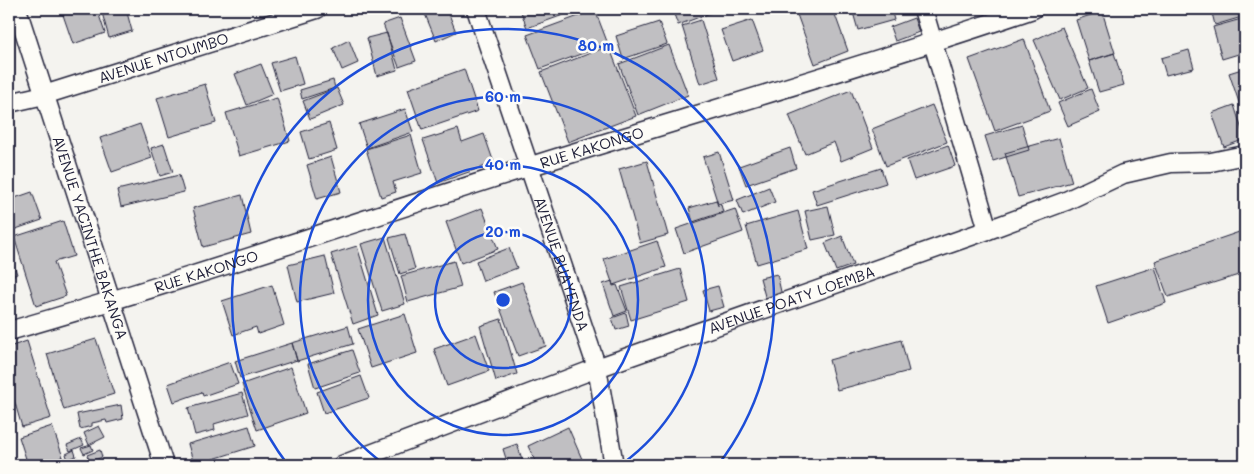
<svg xmlns="http://www.w3.org/2000/svg" width="1254" height="474" font-family="Mali,sans-serif">
  <style>
    .building { fill: #c0bfc2; stroke: #22223b }
    .lines { fill: none; stroke-linecap: round; stroke-linejoin: round }
    .minor-casing { stroke: #22223b; stroke-width: 21 }
    .minor { stroke: #fdfcf7; stroke-width: 18 }
    .ring { fill: none; stroke: #1d4ed8; stroke-width: 2.5 }
    .labels { text-anchor: middle; dominant-baseline: central; stroke-width: 5; stroke-linejoin: round; paint-order: stroke }
    .street-label { font-size: 15px; fill: #22223b; stroke: #fdfcf7 }
    .centre { fill: #1d4ed8; stroke: #fdfcf7; stroke-width: 2.5 }
    .ring-label { font-size: 15px; text-anchor: middle; font-weight: bold; fill: #1d4ed8; stroke: #fdfcf7; stroke-width: 5; stroke-linejoin: round; paint-order: stroke }
  </style>
  <rect width="100%" height="100%" fill="#f4f3ef"/>
  <filter id="ink" filterUnits="userSpaceOnUse"><feTurbulence type="fractalNoise" baseFrequency=".02" numOctaves="2"/><feDisplacementMap in="SourceGraphic" scale="10" xChannelSelector="R" yChannelSelector="G"/><feConvolveMatrix kernelMatrix="1 2 1 2 8 2 1 2 1" color-interpolation-filters="sRGB"/></filter>
  <g filter="url(#ink)">
    <path class="building" d="M61,9H97L105,33L73,44Z
      M101,9H126L132,31L109,38Z
      M423,9H447L456,32L436,41Z
      M520,9H580L527,28Z
      M672,9H721L678,25Z
      M795,9H833L848,51L815,64Z
      M852,9H891L894,20L858,30Z
      M1211,9H1245V16L1215,25Z
      M595,10L608,44L540,69L527,35Z
      M1102,11L1115,53L1089,61L1076,20Z
      M400,18L416,61L399,67L383,24Z
      M914,18L919,32L895,41L890,27Z
      M1245,18V52L1222,59L1213,27Z
      M701,20L719,78L700,84L682,26Z
      M752,20L763,50L732,61L721,30Z
      M659,22L667,44L623,59L616,36Z
      M1062,27L1088,88L1060,100L1034,40Z
      M387,33L397,70L377,76L367,38Z
      M1024,39L1050,111L995,131L969,59Z
      M349,40L358,63L342,70L333,48Z
      M9,42L14,58L9,60Z
      M669,45L688,95L638,115L619,64Z
      M609,46L636,116L568,142L541,72Z
      M1189,50L1194,68L1166,75L1161,58Z
      M1114,53L1124,85L1099,92L1089,61Z
      M295,56L303,84L280,91L271,63Z
      M261,64L273,94L247,105L235,74Z
      M1245,68V120L1229,73Z
      M464,69L478,111L422,130L408,89Z
      M333,80L335,88L302,99L300,90Z
      M205,84L216,123L169,137L157,98Z
      M337,88L344,105L310,119L303,101Z
      M1091,89L1100,112L1068,126L1058,103Z
      M851,90L873,148L841,161L834,142L805,154L789,115Z
      M277,98L290,141L239,156L226,113Z
      M932,105L947,142L886,166L872,129Z
      M1234,105L1245,139L1224,147L1212,113Z
      M405,109L413,132L367,148L359,124Z
      M329,123L337,150L309,159L301,132Z
      M140,124L152,158L112,172L100,138Z
      M1022,125L1029,150L993,161L985,136Z
      M458,129L462,142L484,134L494,163L438,183L423,140Z
      M411,135L422,173L393,182L396,192L381,197L366,149Z
      M1059,138L1072,182L1018,197L1005,153Z
      M164,144L173,172L160,176L151,148Z
      M948,145L955,166L914,180L907,160Z
      M790,148L796,168L746,185L739,166Z
      M719,152L734,200L718,204L703,157Z
      M331,157L341,192L317,199L307,165Z
      M647,161L668,235L640,243L619,169Z
      M881,168L886,183L817,205L812,190Z
      M179,175L184,192L121,207L117,190Z
      M769,187L775,202L743,215L737,200Z
      M32,192L42,220L13,230L9,219V200Z
      M242,195L251,234L203,247L193,208Z
      M716,200L718,206L721,205L723,212L693,222L689,208Z
      M828,206L835,235L812,240L805,211Z
      M482,208L498,249L461,263L446,222Z
      M735,209L743,232L684,253L676,229Z
      M798,211L808,249L757,264L746,226Z
      M63,221L74,256L54,262L66,296L36,306L14,237Z
      M1245,230V273L1168,297L1155,261Z
      M405,234L415,269L400,274L389,238Z
      M842,236L853,265L836,271L825,243Z
      M385,237L405,304L382,311L361,244Z
      M657,241L666,267L613,285L604,259Z
      M357,246L378,315L353,324L331,254Z
      M509,248L517,268L483,281L476,261Z
      M9,251L17,274L9,277Z
      M325,256L334,293L297,302L288,265Z
      M454,261L461,287L408,302L401,276Z
      M1155,267L1166,303L1108,323L1096,286Z
      M680,269L689,302L631,320L621,287Z
      M777,274L782,296L766,300L760,278Z
      M612,281L613,286L617,285L627,311L614,316L603,284Z
      M522,282L546,346L518,356L494,292Z
      M272,285L284,325L258,334L256,327L233,335L222,301Z
      M718,286L724,307L709,311L703,290Z
      M626,313L629,326L616,330L612,318Z
      M405,314L417,353L371,368L358,329Z
      M501,319L517,374L496,381L480,326Z
      M348,326L353,344L297,361L292,343Z
      M476,334L489,371L447,386L434,349Z
      M96,339L114,394L64,410L47,354Z
      M901,340L909,371L837,390L829,360Z
      M27,341L51,418L22,427L9,383V347Z
      M292,343L297,360L240,378L235,361Z
      M352,350L360,373L315,388L308,364Z
      M230,362L238,384L203,396L202,392L174,402L168,384Z
      M291,367L306,413L257,430L242,384Z
      M361,376L369,398L324,413L317,392Z
      M242,393L248,414L214,424L215,430L195,435L188,408Z
      M121,405L123,419L107,423L106,420L92,423V426L80,429L77,414Z
      M52,426L63,457L39,465H28L19,437Z
      M99,426L105,437L89,445L84,433Z
      M249,426L255,446L194,465L188,444Z
      M568,427L582,459L568,465H537L528,446Z
      M81,439L84,445L70,451L67,445Z
      M517,444L524,465H508L503,449Z
      M91,445L93,450L84,454L81,448Z
      M74,450L76,456L68,460L66,454Z
      M100,450L102,457L90,462L87,455Z
      M78,458L80,462L72,465L70,461Z"/>
    <g class="lines">
      <defs>
        <g id="minor">
          <path id="s1" d="M17,9L164,465"/>
          <path id="s2" d="M476,9L597,368L614,465"/>
          <path d="M923,9L988,230"/>
          <path id="s3" d="M9,103L44,95L317,9"/>
          <path id="s4" d="M9,331C184,281 355,222 528,167C696,114 866,66 1033,9"/>
          <path id="s5" d="M342,465L597,368L988,230L1066,201L1123,174L1171,163L1211,162L1245,155"/>
        </g>
      </defs>
      <use href="#minor" class="minor-casing"/>
      <use href="#minor" class="minor"/>
    </g>
  </g>
  <g class="ring">
    <circle cx="503" cy="300" r="68"/>
    <circle cx="503" cy="300" r="135"/>
    <path d="M384 464A203 203 0 1 1 622 464"/>
    <path d="M288 465A271 271 0 1 1 718 465"/>
  </g>
  <g class="labels">
    <g class="street-label">
      <text stroke="none"><textPath href="#s3" startOffset="161">AVENUE NTOUMBO</textPath></text>
      <text stroke="none"><textPath href="#s4" startOffset="611">RUE KAKONGO</textPath></text>
      <text stroke="none"><textPath href="#s1" startOffset="240">AVENUE YACINTHE BAKANGA</textPath></text>
      <text stroke="none"><textPath href="#s2" startOffset="269">AVENUE BUAYENDA</textPath></text>
      <text stroke="none"><textPath href="#s4" startOffset="206">RUE KAKONGO</textPath></text>
      <text stroke="none"><textPath href="#s5" startOffset="479">AVENUE POATY LOEMBA</textPath></text>
    </g>
  </g>
  <circle cx="503" cy="300" r="8" class="centre"/>
  <g class="ring-label">
    <text x="596" y="51">80 m</text>
    <text x="503" y="102">60 m</text>
    <text x="503" y="170">40 m</text>
    <text x="503" y="237">20 m</text>
  </g>
  <rect width="1254" height="474" fill="none" stroke="#fdfcf7" stroke-width="30"/>
  <rect x="15" y="15" width="1224" height="444" fill="none" stroke="#22223b" stroke-width="2" filter="url(#ink)"/>
</svg>
